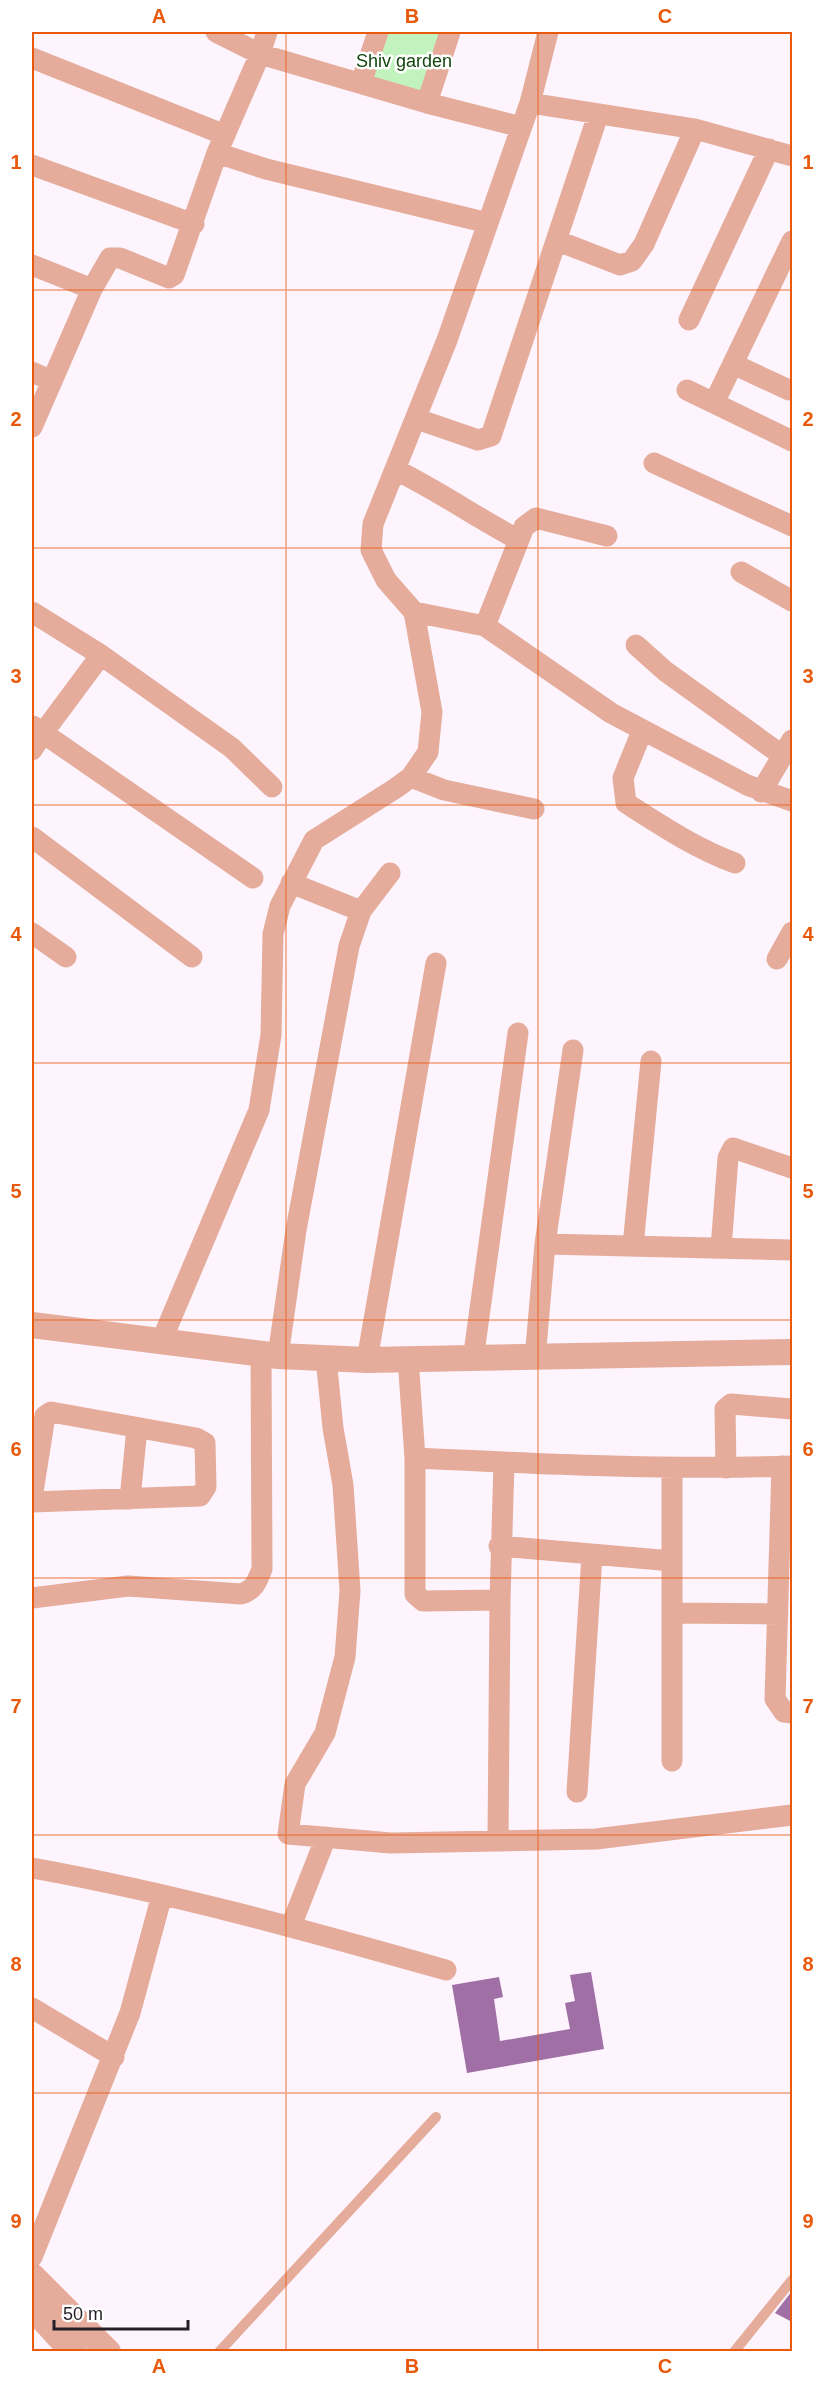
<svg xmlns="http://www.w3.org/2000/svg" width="824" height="2383" font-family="Helvetica,sans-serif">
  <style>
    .green { fill: #c2f2bd }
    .building { fill: #a06fa6 }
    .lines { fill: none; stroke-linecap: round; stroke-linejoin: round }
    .service { stroke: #e5ac9b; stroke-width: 10 }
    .minor { stroke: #e5ac9b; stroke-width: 21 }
    .tertiary { stroke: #e5ac9b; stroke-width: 26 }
    .grid { fill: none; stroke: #e8590c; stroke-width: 1.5; stroke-opacity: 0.55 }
    .labels { text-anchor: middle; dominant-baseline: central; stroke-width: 5; stroke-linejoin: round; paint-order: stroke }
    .park-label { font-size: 18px; fill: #11460d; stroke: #fff }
    .neatline { fill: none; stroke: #e8590c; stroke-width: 2 }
    .grid-label { font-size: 20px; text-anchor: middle; font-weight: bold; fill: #e8590c }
  </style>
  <rect width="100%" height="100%" fill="#fdf4fe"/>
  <path class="green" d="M370,32H443L424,97L354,77Z"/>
  <path class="building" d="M591,1972L604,2049L467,2073L452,1985L499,1977L503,1997L494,1999L500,2041L570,2029L565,2003L575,2001L570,1975Z
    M792,2291V2322L775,2313Z"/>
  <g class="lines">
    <path class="service" d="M219,2352L436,2117
      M734,2352L792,2280"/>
    <path class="minor" d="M216,32L260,54L267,32
      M32,58L225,135
      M361,83L378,32
      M427,103L450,32
      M530,103L695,129L792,156
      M217,153L266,169L488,223
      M32,165L194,224
      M558,241L620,265L632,261L644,244L695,129
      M32,265L92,289
      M689,320L769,149
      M733,364L789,390
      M32,372L52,381L92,289L110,258H120L169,278L174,275L217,153L260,54L427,103L521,127
      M687,390L792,441
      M714,403L792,241
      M417,419L478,440L491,436L598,115
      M32,427L52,381
      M654,463L792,526
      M396,470C439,491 477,518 519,540
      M741,572L792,601
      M32,612L101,655L43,733L33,726
      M414,612L485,626L611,713L747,785L792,801
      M485,626L524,527L536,518L607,536
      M636,645L665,671L783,756
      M101,655L232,748L272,787
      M642,731L623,778L626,803C662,826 695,848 735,863
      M32,750L43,733L253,878
      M411,777L444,790L534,809
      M761,792L792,740
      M32,837L192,957
      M291,883L361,911
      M32,933L66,957
      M777,959L792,932
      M545,1244L573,1050
      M633,1246L651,1061
      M721,1248L728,1158L733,1148L792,1168
      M161,1342L259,1110L271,1035L273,934L280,906L314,840L396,788L411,777L428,752L432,712L414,612L386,580L371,550L373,524L447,340L530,103L548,32
      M278,1356L296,1230L349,946L361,911L390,873
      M326,1358L333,1428L343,1485L350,1591L345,1657L325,1733L295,1784L288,1834L391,1843L596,1839L792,1815
      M408,1358L415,1458C541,1464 667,1470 792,1466
      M535,1359L545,1244L792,1250
      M367,1360L436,963
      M473,1360L518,1033
      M415,1458V1594L423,1601L500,1600L498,1841
      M782,1466L775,1699L784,1712L792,1713
      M672,1467V1761
      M726,1468L725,1409L731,1404L792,1409
      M32,1498L45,1416L51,1412L196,1438L205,1443L206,1487L200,1496L32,1502
      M130,1499L137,1428
      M499,1546L672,1561
      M32,1598L128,1586L241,1594C254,1590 257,1582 262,1569L261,1354
      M500,1600L504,1463
      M672,1613L778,1614
      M577,1792L592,1555
      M32,1868C172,1893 309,1931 446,1970
      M291,1926L326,1837
      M32,2008L114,2057
      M32,2257L130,2013L162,1895"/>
    <path class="tertiary" d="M32,1325L278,1356L367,1360L792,1352
      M32,2276L108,2352
      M32,2307L73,2352"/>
  </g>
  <path class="grid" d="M286,32V2352M538,32V2352M32,290H792M32,548H792M32,805H792M32,1063H792M32,1320H792M32,1578H792M32,1835H792M32,2093H792"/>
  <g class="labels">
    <g class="park-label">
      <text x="404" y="61">Shiv garden</text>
    </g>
  </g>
  <rect width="824" height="2383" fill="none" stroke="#ffffff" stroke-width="66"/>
  <path d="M54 2320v9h134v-9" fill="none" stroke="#271f28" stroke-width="3"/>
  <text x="63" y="2320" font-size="18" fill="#271f28" stroke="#ffffff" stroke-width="4.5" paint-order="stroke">50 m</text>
  <rect x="33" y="33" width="758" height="2317" class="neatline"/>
  <g class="grid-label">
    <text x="159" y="23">A</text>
    <text x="412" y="23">B</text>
    <text x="665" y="23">C</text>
    <text x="16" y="169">1</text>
    <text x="808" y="169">1</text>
    <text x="16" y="426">2</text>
    <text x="808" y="426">2</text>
    <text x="16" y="683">3</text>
    <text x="808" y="683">3</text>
    <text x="16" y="941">4</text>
    <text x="808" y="941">4</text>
    <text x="16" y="1198">5</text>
    <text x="808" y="1198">5</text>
    <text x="16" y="1456">6</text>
    <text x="808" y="1456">6</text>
    <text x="16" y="1713">7</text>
    <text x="808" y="1713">7</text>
    <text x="16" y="1971">8</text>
    <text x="808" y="1971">8</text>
    <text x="16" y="2228">9</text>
    <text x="808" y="2228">9</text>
    <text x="159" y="2373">A</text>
    <text x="412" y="2373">B</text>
    <text x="665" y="2373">C</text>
  </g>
</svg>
